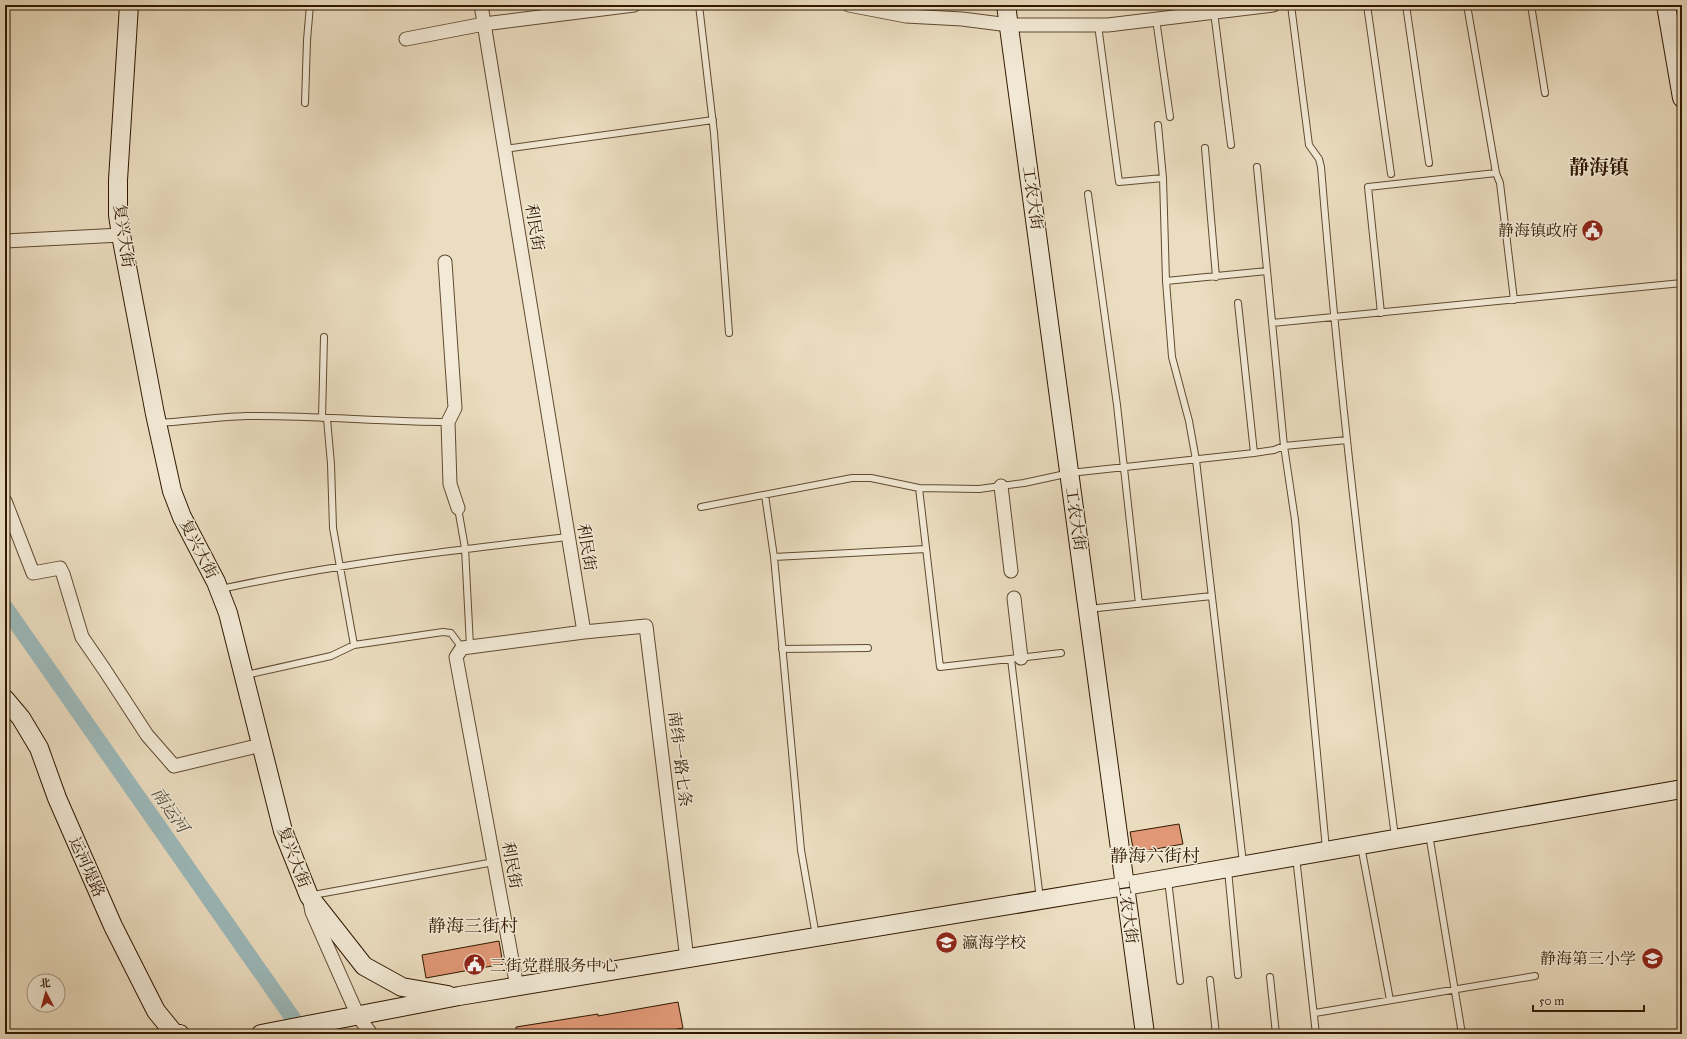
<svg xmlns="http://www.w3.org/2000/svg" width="1687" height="1039" font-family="'IM FELL Great Primer','Noto Serif SC',serif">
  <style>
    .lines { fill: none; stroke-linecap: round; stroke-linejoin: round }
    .canal { stroke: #9cbabc; stroke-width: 16 }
    .building { fill: #e09876; stroke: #311900 }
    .lane-casing { stroke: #604a30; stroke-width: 8 }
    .street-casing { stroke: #604a30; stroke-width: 15 }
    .secondary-casing { stroke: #311900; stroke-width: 20 }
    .lane { stroke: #f2e9d6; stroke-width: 6 }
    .street { stroke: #f2e9d6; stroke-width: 13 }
    .secondary { stroke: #f2e9d6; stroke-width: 18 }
    .labels { text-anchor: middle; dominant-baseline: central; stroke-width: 3; stroke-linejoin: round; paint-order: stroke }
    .street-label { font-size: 16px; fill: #311900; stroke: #f2e9d6 }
    .poi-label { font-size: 16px; fill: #311900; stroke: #f2e9d6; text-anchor: end }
    .water-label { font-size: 17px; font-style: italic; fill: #565142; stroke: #f2e9d6 }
    .quarter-label { font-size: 18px; fill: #311900; stroke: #f2e9d6 }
    .district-label { font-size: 20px; font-weight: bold; fill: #311900; stroke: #f2e9d6 }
  </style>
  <rect width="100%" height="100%" fill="#ebddc0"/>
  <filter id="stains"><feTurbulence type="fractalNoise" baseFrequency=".005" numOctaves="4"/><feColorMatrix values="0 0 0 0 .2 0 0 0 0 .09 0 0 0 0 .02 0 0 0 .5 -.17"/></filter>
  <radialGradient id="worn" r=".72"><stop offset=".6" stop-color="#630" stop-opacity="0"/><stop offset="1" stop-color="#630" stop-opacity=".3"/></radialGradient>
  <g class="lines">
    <path class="canal" d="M5,607L304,1034"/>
  </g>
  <path class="building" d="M1179,824L1183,844L1134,853L1130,832Z
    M499,941L503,964L426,978L422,955Z
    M678,1002L683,1028L650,1034H516V1027L598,1014V1016Z"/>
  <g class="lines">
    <defs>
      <path id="lane" d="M699,5L714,133L729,333
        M1291,5L1309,145L1319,159L1321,167C1339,391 1366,614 1395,837
        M1367,5L1391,174
        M1406,5L1429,163
        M1467,5L1496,173L1500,183L1514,300
        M1531,5L1545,93
        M1214,12L1231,145
        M1156,19L1170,117
        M1098,25L1119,182L1163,178
        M305,103L307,40L310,5
        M1158,125L1163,178L1166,281L1172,357L1189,421L1196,460L1243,863
        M1205,148L1216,277
        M504,149L713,120
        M1257,167L1284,446L1295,520L1326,849
        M1088,194L1117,405L1139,604
        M1166,281L1267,271
        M1238,303L1254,453
        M1381,313L1368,187L1496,173
        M1272,323L1682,283
        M322,418L324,337
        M327,419L331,464L333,528L354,645
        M158,423C188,421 217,417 247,416C314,415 381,422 448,422
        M919,488L940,667L1061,653
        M765,495L774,557L801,850L816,936
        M701,507L852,478H871L919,488L979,489L1024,483L1070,473L1254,453L1274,450L1284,446L1347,440
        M458,508L465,548L470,646
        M774,557L926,549
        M221,589C335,564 452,550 568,537
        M1088,609L1212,596
        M782,649L868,648
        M1011,659L1040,899
        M246,675L331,656L354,645L443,632L451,633L462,648
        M1429,834L1462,1034
        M1361,846L1390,1000
        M1296,857L1316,1034
        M1228,870L1238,975
        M1168,880L1180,981
        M313,895L494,862
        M1270,977L1276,1034
        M1210,980L1216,1034
        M1315,1013L1535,976"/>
      <path id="street" d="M481,5L584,632L462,648L456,657L517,987
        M849,5L906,16L962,19L1009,25H1108L1273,5
        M406,39L484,24L634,5
        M5,241L121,235
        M445,262L455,408L448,422L450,484L458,508
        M1001,486L1011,571
        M5,501L33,573L60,568L63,574L82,637L104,669L147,735L174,766L261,745
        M1014,598L1021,658
        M584,632L646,626L687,959
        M310,902L312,912L358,1016L371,1034"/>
      <path id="secondary" d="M129,5L118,180V215L121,235L155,414L172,491L182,517L216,582L228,613L283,831L309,896L364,966L402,987L448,995
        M1006,5L1145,1034
        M1666,5L1682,98
        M5,699L21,718L39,748L57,798L113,926L156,1011L174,1033L180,1034
        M261,1034L459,996L1125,886L1682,789"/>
    </defs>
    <use href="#lane" class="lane-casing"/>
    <use href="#street" class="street-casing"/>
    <use href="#secondary" class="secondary-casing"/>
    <use href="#lane" class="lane"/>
    <use href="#street" class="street"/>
    <use href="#secondary" class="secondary"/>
  </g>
  <defs>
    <symbol id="civic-disc" viewBox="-11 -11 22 22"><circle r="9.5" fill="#8f2418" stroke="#f2e9d6"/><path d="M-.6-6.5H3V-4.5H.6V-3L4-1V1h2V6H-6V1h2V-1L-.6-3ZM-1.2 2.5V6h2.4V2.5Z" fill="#fff"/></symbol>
    <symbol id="school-disc" viewBox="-11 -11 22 22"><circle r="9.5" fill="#8f2418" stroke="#f2e9d6"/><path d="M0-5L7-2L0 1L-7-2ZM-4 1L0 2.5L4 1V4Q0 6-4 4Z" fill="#fff"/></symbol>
  </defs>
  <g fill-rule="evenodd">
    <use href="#civic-disc" x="1580" y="218" width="25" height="25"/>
    <use href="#school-disc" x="934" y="930" width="25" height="25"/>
    <use href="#school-disc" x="1640" y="946" width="25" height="25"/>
    <use href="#civic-disc" x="462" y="952" width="25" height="25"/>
  </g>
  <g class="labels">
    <g class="street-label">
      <text transform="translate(1033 198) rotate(82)">工农大街</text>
      <text transform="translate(535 227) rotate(81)">利民街</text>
      <text transform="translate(124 236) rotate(82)">复兴大街</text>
      <text transform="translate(1076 519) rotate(82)">工农大街</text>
      <text transform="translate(587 547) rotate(81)">利民街</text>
      <text transform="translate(199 549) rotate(63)">复兴大街</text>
      <text transform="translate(680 759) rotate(83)">南纬一路七条</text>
      <text transform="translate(294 857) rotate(69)">复兴大街</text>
      <text transform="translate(512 865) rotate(80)">利民街</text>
      <text transform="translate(87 867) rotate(66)">运河堤路</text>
      <text transform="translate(1128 912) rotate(82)">工农大街</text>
    </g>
    <g class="poi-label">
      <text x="1578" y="230">静海镇政府</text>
      <text x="962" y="942" text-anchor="start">瀛海学校</text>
      <text x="1636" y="958">静海第三小学</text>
      <text x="490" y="965" text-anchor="start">三街党群服务中心</text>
    </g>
    <g class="water-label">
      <text transform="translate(170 810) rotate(55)">南运河</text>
    </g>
    <g class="quarter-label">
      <text x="1155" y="856">静海六街村</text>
      <text x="473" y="926">静海三街村</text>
    </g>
    <g class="district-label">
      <text x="1599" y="167">静海镇</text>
    </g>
  </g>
  <rect width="1687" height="1039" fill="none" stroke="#ebddc0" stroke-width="20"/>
  <rect x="6" y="6" width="1675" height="1027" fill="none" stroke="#311900" stroke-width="2"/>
  <rect x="10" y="10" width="1667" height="1019" fill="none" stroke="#311900"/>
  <g transform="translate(46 993) rotate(354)"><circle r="19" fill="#f2e9d6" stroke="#a59680"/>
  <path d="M0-3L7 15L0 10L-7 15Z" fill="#8f2418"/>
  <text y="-6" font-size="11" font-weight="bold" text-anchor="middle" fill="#311900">北</text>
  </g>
  <path d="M1533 1005v6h111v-6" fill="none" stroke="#311900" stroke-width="2"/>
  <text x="1539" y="1005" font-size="12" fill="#311900" stroke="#f2e9d6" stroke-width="3" paint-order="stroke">50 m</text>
  <rect width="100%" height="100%" filter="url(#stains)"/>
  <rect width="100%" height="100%" fill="url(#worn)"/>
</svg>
